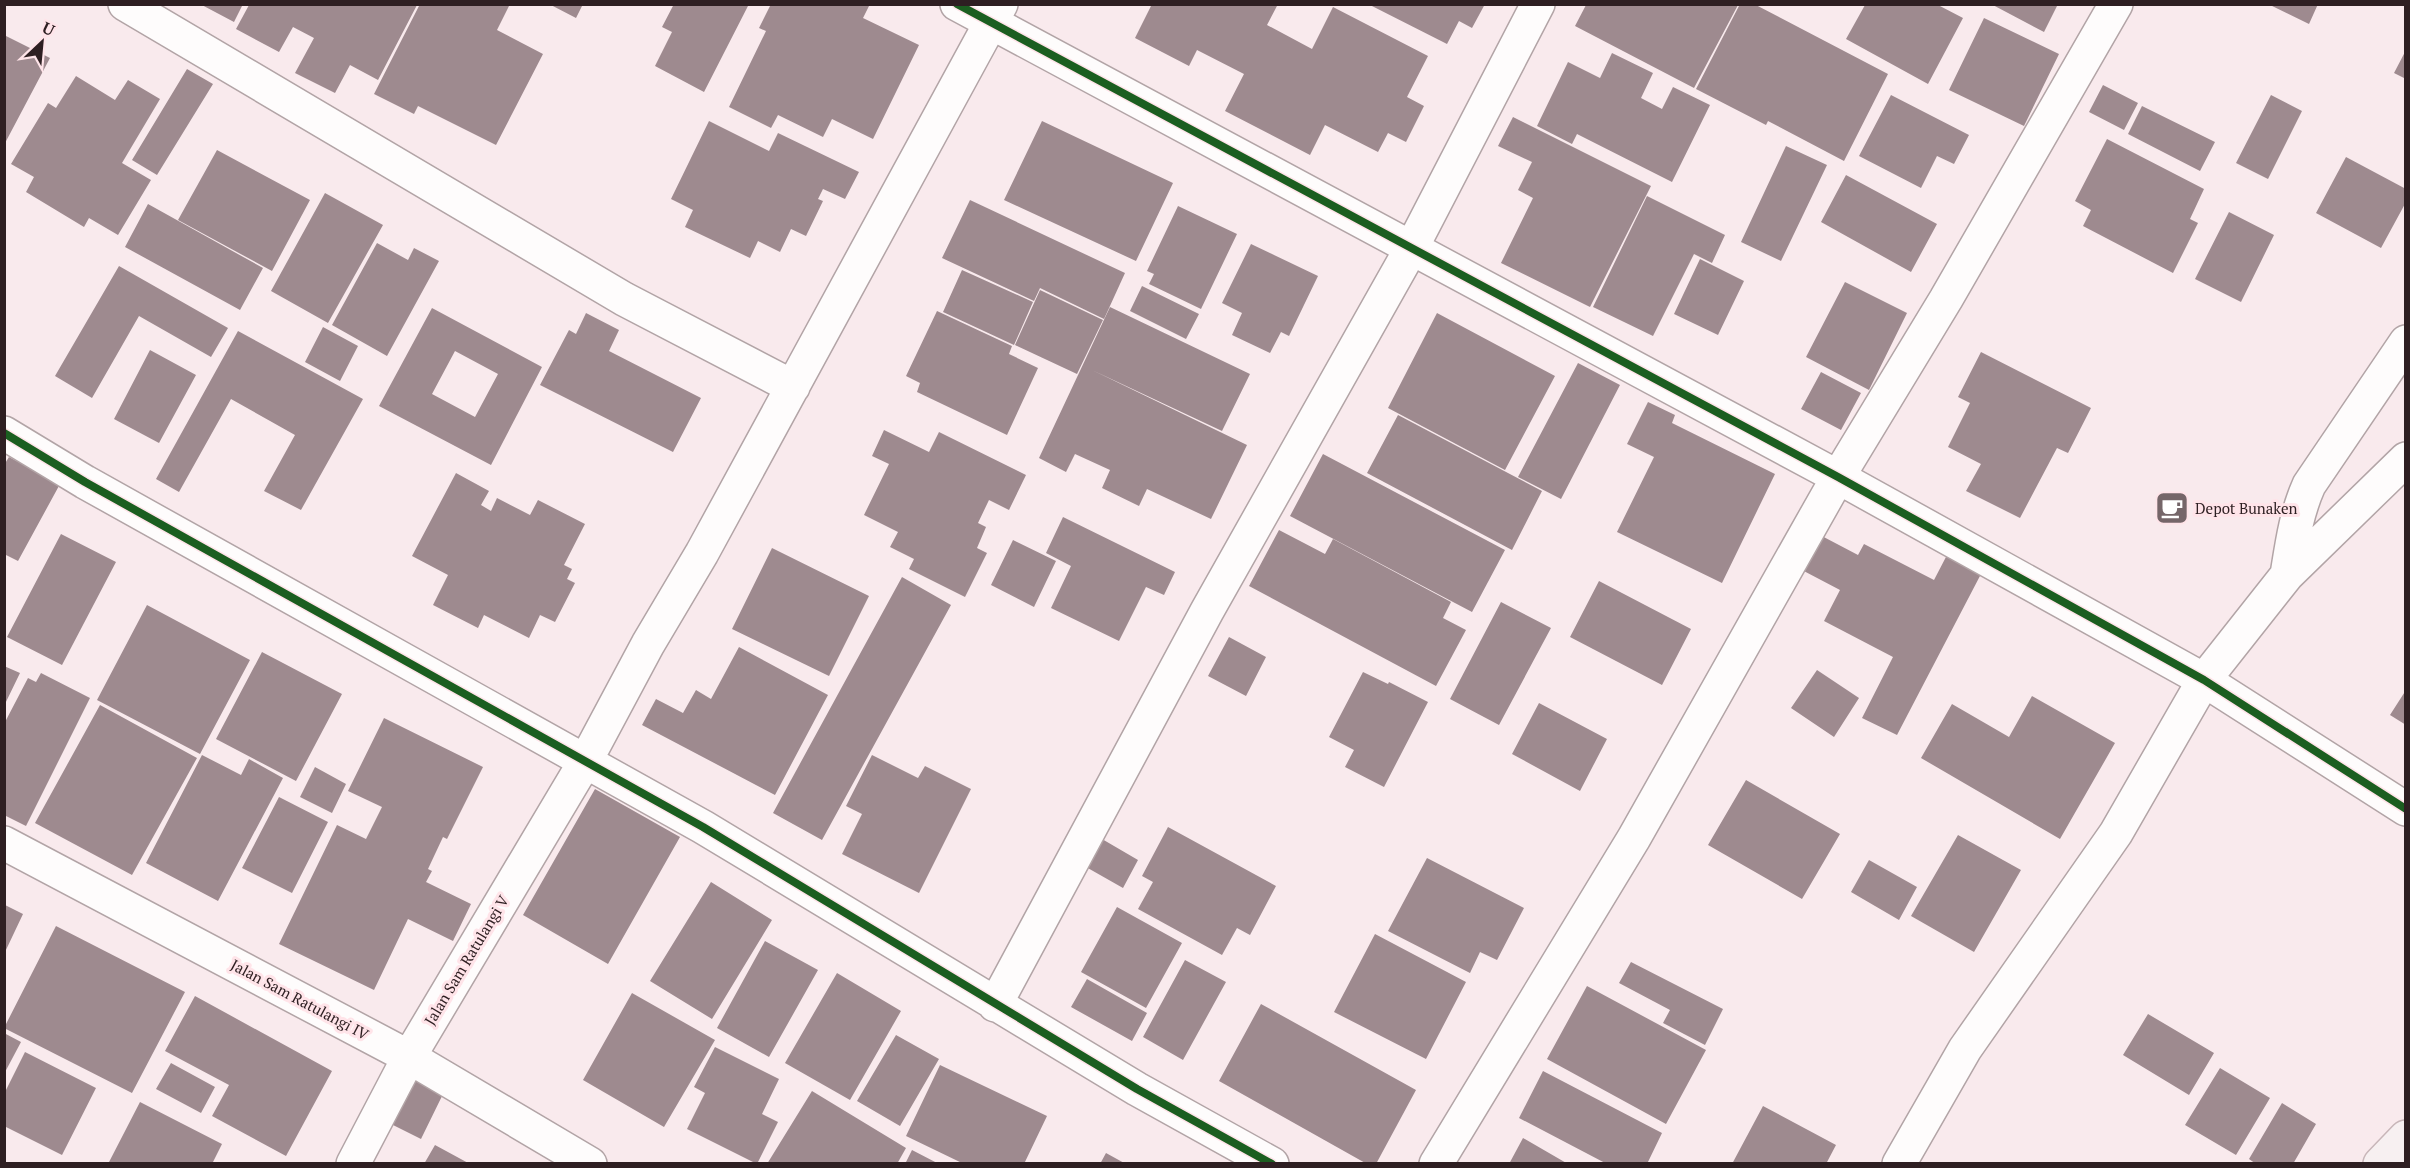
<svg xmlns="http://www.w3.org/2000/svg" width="2410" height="1168" font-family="'PT Serif',serif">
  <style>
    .building { fill: #9e8a8f; fill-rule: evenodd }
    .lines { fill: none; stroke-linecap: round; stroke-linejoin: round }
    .minor-casing { stroke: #b2a4a6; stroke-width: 36 }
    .major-casing { stroke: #c8b6b9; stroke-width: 36 }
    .minor { stroke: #fefcfc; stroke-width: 33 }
    .major { stroke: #f7f0f1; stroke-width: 33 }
    .cycleway-casing { stroke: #ffe4e9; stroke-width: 11 }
    .cycleway { stroke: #1b5e20; stroke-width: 8 }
    .labels { text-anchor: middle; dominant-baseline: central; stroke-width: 6; stroke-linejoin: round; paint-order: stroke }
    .poi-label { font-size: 15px; fill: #2e1f22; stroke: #ffe4e9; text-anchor: start }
    .street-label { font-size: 15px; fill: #2e1f22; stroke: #ffe4e9 }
  </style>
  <rect width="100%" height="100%" fill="#f9eaed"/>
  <path class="building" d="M200,4H243L234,22Z
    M420,4H510L497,30L543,54L496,145L418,106L414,114L374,94Z
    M549,4H583L576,18Z
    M674,4H749L704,92L655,66L672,32L662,27Z
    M771,4H870L863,18L919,45L873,139L832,119L823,137L778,115L771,128L729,107L766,31L759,28Z
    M1152,4H1278L1267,25L1312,49L1333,7L1428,56L1407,97L1424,106L1406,142L1388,133L1378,152L1325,125L1310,155L1225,111L1244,74L1197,50L1189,66L1135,38Z
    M1368,4H1485L1472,28L1459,21L1447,44Z
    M1740,4H1754L1888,74L1844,161L1768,121L1766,125L1696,89Z
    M1991,4H2058L2044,32Z
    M2268,4H2318L2309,24Z
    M249,5H417L378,80L350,65L335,93L295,73L314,38L293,27L279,52L236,29Z
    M1586,5H1738L1694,88L1575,26Z
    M1865,5H1938L1963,18L1928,84L1846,39Z
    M1984,18L2059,54L2024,126L1949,90Z
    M4,35L50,58L4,145Z
    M2406,50V79L2394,73Z
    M1612,53L1653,73L1641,98L1662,109L1673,87L1710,105L1672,182L1577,134L1572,144L1537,126L1568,62L1600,78Z
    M187,69L213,84L157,175L132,160Z
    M76,76L115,100L128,80L160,99L122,163L151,180L118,235L89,218L84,227L26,192L34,177L11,164L48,103L56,108Z
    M2103,85L2138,103L2124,130L2089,112Z
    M1891,95L1969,135L1954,164L1937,156L1921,188L1859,156Z
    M2271,95L2302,111L2268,179L2236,163Z
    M2142,106L2215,142L2200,171L2128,134Z
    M1513,117L1651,186L1590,307L1501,263L1533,198L1518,190L1532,162L1498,146Z
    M709,121L769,151L778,133L859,172L845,199L823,189L818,199L823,201L806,236L791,229L780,252L758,241L750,258L685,227L693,210L671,199Z
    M1042,121L1173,183L1136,261L1004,200Z
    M2107,139L2204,189L2190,219L2198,223L2173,273L2083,226L2091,210L2075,201Z
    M1786,146L1827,165L1781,261L1741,242Z
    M217,150L310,200L272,271L178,220Z
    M2346,157L2406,189V202L2381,248L2316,213Z
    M1846,175L1937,224L1911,272L1821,222Z
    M325,193L383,225L328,323L271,291Z
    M1647,196L1725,235L1712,263L1694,254L1653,336L1593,307Z
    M970,200L1125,273L1104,319L1040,288L1034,301L942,258Z
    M148,204L263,268L240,310L125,247Z
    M1178,206L1237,234L1201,309L1149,284L1154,274L1147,271Z
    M2229,212L2274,235L2241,302L2195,279Z
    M377,243L408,260L414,248L439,261L387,356L332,325Z
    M1251,244L1318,276L1289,336L1281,332L1270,353L1232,335L1242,313L1222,303Z
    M1700,259L1744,281L1718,335L1674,314Z
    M119,266L228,328L211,357L139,316L92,398L55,376Z
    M962,270L1033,302L1014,345L943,312Z
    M1845,282L1907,313L1869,390L1806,357Z
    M1142,286L1199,314L1186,339L1130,311Z
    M1040,290L1103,320L1077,374L1015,345Z
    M1110,307L1250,374L1222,431L1092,370L1247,445L1211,519L1147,489L1139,506L1102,488L1110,470L1075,454L1066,472L1039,458Z
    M432,308L542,367L491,465L379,406ZM455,351L498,374L475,417L432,394Z
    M937,311L1012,346L1009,354L1038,368L1007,435L917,392L920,383L906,376Z
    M586,313L619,330L609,351L701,398L673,452L540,385L569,330L576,334Z
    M1437,313L1555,376L1505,470L1388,408Z
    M323,327L358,346L340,381L305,362Z
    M238,331L363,399L301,510L264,491L295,435L231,399L179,492L156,479Z
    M150,350L196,375L159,443L114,419Z
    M1981,352L2091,408L2068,453L2057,448L2020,518L1966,491L1981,464L1948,447L1970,403L1958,397Z
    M1578,363L1620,385L1561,499L1518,477Z
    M1821,372L1861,393L1841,430L1801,409Z
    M1648,402L1675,415L1672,423L1775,474L1722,583L1617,532L1654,457L1627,444Z
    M1398,415L1542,491L1512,550L1367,473Z
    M884,430L929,452L939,432L1026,475L1009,510L989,500L978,523L986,527L977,548L987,553L965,597L909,569L914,559L890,547L898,532L864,515L889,464L872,456Z
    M1323,454L1505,550L1472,612L1290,516Z
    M9,457L60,484L18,561L4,554V465Z
    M456,473L489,491L481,505L491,511L497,498L530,515L538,500L585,524L564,565L572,569L567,579L575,583L555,622L540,615L529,638L484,615L478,628L433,605L448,575L412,556Z
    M1063,517L1175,572L1164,595L1146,587L1119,641L1051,608L1071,566L1046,553Z
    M1279,530L1325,554L1333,539L1451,602L1443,618L1466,630L1436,686L1249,586Z
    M61,534L116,562L62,665L7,637Z
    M1818,534L1858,555L1864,544L1934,580L1947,555L1981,574L1897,735L1862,718L1893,657L1824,621L1840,590L1800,569Z
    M1013,540L1056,561L1034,607L991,585Z
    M772,548L869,596L829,676L732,629Z
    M902,577L951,605L822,840L773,813Z
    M1599,581L1691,629L1662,685L1570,637Z
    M1501,602L1551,628L1499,725L1450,699Z
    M147,605L250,660L200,754L97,700Z
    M1229,637L1266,657L1246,696L1208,676Z
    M739,647L828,695L775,795L642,725L656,699L683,713L696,690L711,699Z
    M262,652L342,694L296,781L216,739Z
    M4,666L20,673L4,706Z
    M1817,670L1859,698L1834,737L1791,708Z
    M1363,672L1388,684L1389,682L1428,702L1384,787L1345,767L1354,750L1329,737Z
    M41,673L90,698L26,826L4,815V724L28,678L36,682Z
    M2406,690V725L2390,715Z
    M2032,696L2115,743L2060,839L1921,758L1952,704L2009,737Z
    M1539,703L1607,739L1580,791L1512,754Z
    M100,705L197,758L132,875L35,823Z
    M384,718L483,767L447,839L443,837L428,869L432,871L426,882L471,904L453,941L408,919L374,990L279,944L337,825L366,839L382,807L348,791Z
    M202,755L241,775L249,759L283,778L218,901L146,863Z
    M872,755L918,778L925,766L971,789L919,893L842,854L862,814L846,806Z
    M315,767L346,784L332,813L300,797Z
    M1746,780L1840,834L1802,899L1708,845Z
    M595,789L680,837L608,964L523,915Z
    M279,797L328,822L292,893L242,868Z
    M1168,827L1276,886L1250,935L1237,928L1222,955L1138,909L1153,882L1142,876Z
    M1958,835L2021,870L1974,952L1911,916Z
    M1102,839L1138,860L1123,888L1086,867Z
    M1427,858L1524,908L1497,960L1480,952L1470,973L1388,931Z
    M1869,860L1917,887L1899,920L1851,892Z
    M711,882L772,920L712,1019L650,981Z
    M5,905L23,914L5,952Z
    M1117,907L1182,943L1146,1008L1081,972Z
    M56,926L185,992L132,1093L4,1028Z
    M1375,934L1466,982L1426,1059L1334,1012Z
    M765,941L818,970L769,1057L717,1028Z
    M1185,960L1226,982L1183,1060L1143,1037Z
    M1631,962L1723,1009L1705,1045L1663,1023L1670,1010L1619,983Z
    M837,973L901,1011L850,1100L785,1063Z
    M1087,979L1147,1013L1132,1041L1071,1007Z
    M1587,986L1706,1050L1666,1124L1547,1059Z
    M632,993L715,1040L664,1127L583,1080Z
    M195,996L332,1071L286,1156L212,1116L229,1085L165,1051Z
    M1261,1004L1416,1090L1376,1164H1367L1219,1081Z
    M2148,1014L2214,1053L2189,1095L2123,1055Z
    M4,1033L21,1042L4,1074Z
    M896,1035L939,1059L900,1126L857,1101Z
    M715,1047L779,1079L762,1114L778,1122L757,1164L687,1129L705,1093L694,1087Z
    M25,1052L96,1088L62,1155L4,1126V1094Z
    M171,1063L215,1087L201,1113L156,1089Z
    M940,1065L1047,1116L1024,1164H964L906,1136Z
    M2220,1068L2270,1098L2236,1155L2185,1125Z
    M1543,1071L1662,1133L1647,1164H1607L1519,1118Z
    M414,1078L444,1092L421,1139L391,1124Z
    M812,1091L906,1148L897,1164H767Z
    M140,1102L222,1144L212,1164H108Z
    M2282,1103L2316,1124L2293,1164H2256L2249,1159Z
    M1763,1106L1836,1145L1826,1164H1732Z
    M1523,1138L1568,1164H1509Z
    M435,1145L470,1164H424Z
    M912,1150L939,1164H905Z
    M1106,1153L1126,1164H1100Z"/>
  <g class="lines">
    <defs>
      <path id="minor" d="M125,4L624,299L793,387
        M957,4L1838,477L2204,680L2406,809
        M4,433L85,482L703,827L1137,1089L1272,1164
        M2287,575C2292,544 2296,514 2309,485L2406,342
        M4,843L409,1057L590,1164
        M995,1005L1207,611L1411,249L1538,4
        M353,1164L409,1057L586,760L648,644L702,553L1001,4
        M1436,1164L1634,838L1838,477L1946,299L2116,4
        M1899,1164L1965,1049L2116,833L2204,680L2287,575L2406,459"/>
      <path id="major" d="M2380,1164L2406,1137"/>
    </defs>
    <use href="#minor" class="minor-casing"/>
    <use href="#major" class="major-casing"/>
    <use href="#minor" class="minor"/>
    <use href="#major" class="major"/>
    <defs>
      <path id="cycleway" d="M957,4L1838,477L2204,680L2406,809
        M4,433L85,482L703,827L1137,1089L1272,1164"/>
    </defs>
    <use href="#cycleway" class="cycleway-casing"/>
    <use href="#cycleway" class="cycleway"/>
  </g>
  <defs>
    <symbol id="cafe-square" viewBox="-11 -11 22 22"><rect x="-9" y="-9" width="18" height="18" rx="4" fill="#756669" stroke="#ffe4e9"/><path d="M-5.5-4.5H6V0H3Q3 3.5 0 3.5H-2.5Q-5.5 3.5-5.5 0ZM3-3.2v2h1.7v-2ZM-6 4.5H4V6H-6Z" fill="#fff"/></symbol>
  </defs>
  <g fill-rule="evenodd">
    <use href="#cafe-square" x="2153" y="489" width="38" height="38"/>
  </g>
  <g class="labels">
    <g class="poi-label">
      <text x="2195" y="508">Depot Bunaken</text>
    </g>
    <g class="street-label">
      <text transform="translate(466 960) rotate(-59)">Jalan Sam Ratulangi V</text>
      <text transform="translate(300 999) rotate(28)">Jalan Sam Ratulangi IV</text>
    </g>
  </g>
  <rect width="2410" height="1168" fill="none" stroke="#2e1f22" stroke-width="12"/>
  <g transform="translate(42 42) rotate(26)" stroke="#ffe4e9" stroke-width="4.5" paint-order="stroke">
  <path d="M0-4.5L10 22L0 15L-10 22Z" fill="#2e1f22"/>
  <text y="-9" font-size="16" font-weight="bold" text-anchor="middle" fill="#2e1f22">U</text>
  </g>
</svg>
